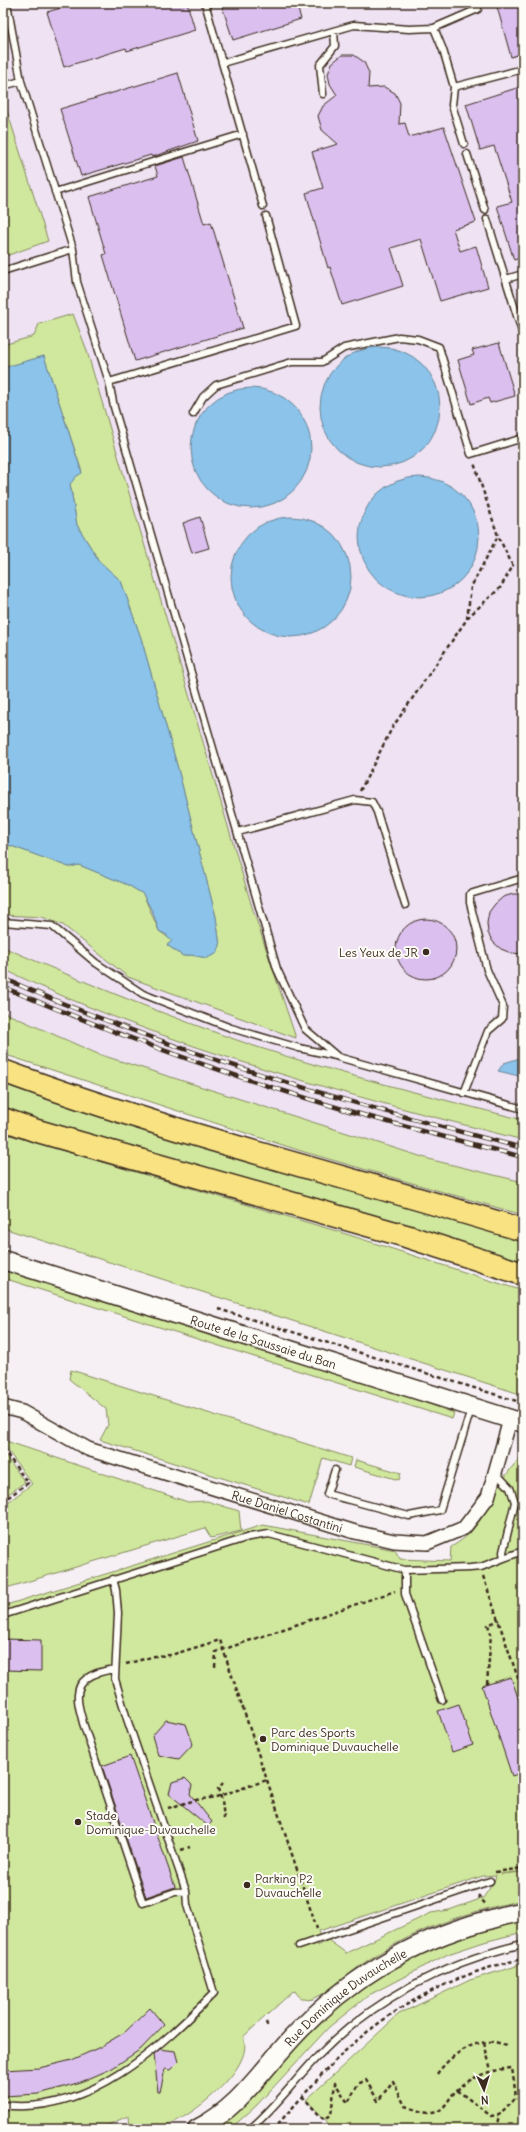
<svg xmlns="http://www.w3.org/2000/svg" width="526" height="2132" font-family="Delius,sans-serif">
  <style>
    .built { fill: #eee2f3 }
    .green { fill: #d0e89e; stroke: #86895e; fill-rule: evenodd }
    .water { fill: #8bc3ea; stroke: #6b8698 }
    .building { fill: #dbc0ef; stroke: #3b2a1e }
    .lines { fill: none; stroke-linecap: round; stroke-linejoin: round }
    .lane-casing { stroke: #3b2a1e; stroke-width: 9 }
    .street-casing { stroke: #3b2a1e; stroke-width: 16 }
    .secondary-casing { stroke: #3b2a1e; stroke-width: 21 }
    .highway-casing { stroke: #3b2a1e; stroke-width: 25 }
    .path { stroke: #3b2a1e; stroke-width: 2.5; stroke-dasharray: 4 3; stroke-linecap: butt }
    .lane { stroke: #fdfcf7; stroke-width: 6 }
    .street { stroke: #fdfcf7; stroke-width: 13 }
    .secondary { stroke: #fdfcf7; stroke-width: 18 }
    .highway { stroke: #f8e281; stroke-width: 22 }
    .rail-casing { stroke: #3b2a1e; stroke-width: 4.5 }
    .rail { stroke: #fdfcf7; stroke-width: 3; stroke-dasharray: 9; stroke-linecap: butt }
    .poi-dot { fill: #3b2a1e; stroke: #fdfcf7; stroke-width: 1.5 }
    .labels { text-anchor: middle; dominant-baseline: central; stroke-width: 4; stroke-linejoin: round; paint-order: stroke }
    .poi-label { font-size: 12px; fill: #3b2a1e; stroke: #fdfcf7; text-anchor: start }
    .street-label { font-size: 12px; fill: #3b2a1e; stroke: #fdfcf7 }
  </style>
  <rect width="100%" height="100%" fill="#f6f0f5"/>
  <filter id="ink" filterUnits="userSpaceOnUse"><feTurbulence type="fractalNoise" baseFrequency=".025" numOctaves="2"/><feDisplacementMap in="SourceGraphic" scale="8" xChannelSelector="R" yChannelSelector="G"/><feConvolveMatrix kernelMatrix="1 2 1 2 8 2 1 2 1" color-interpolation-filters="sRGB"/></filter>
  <g filter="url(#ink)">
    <path class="built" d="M3,3H523V1120L370,1081L254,1046L110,993L3,947Z
      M3,969L40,987L160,1034L216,1053L354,1097L523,1140V1182L432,1160L98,1054L3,1012Z"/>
    <path class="green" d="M4,101L48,241L3,257V102Z
      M73,314L86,348L252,907L296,1038L128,977L63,925L42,917L3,915V843L69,867L79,865L128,885L143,894L159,931L173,941L167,945L183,956L191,955L207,958L220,946L216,917L177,765L141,638L121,581L99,561L77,525L70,483L77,476L82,472L44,356L3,368V345L34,336L39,324Z
      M3,947C86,983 169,1017 254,1046C343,1075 433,1097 523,1120V1140C347,1095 168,1048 3,969Z
      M3,1012L98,1054L432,1160L523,1182V1215L301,1151L3,1054Z
      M3,1084L78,1109L190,1140L523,1241V1264L3,1109Z
      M3,1133L340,1232L523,1291V1395L3,1228Z
      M3,1269L384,1388L454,1413L452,1419L3,1278Z
      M71,1370L351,1458L349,1466L323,1458L309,1505L100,1440L108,1425L106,1409L69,1379Z
      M3,1440L188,1502L207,1501L239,1511L241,1531L211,1538L205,1528L3,1589V1506L32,1484L3,1444Z
      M3,1453L25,1482L3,1498Z
      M523,1455V1871L501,1874L523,1872V1900C470,1911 419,1928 373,1957C353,1969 333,1990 313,1999C305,2001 299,1998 295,1991L292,1992L243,2037C256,2065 197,2112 174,2122C159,2128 145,2129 129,2129L128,2116L99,2129H3V1606L263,1525L395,1550L400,1559L450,1561L451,1547C486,1527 485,1503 507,1474C511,1467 518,1461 523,1455ZM496,1875L494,1882L483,1898L449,1910L431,1913L346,1953L328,1940L318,1946L319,1931L483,1876Z
      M356,1460L401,1473L399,1480L354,1467Z
      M523,1919V1932L484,1942L448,1954L369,1995L329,2027L256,2106L230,2129H212L346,1997L427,1947Z
      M523,1964V2129H332L325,2119L306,2100L399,2014L470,1980Z"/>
    <path class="water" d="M320 407a60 60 0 1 1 120 0a60 60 0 1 1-120 0Z
      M44,356L82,473L77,476L70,484L77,525L99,561L121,581L141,638L177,765L216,917L220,946L216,954L207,958L191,955L183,956L167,945L172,941L167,937V935L159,931L153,913L143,894L128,885L79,865L69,867L3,843V368Z
      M191 448a60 60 0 1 1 120 0a60 60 0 1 1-120 0Z
      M359 537a60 60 0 1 1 120 0a60 60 0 1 1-120 0Z
      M231 577a60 60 0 1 1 120 0a60 60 0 1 1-120 0Z
      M523,1057V1077L498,1071L504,1063Z"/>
    <path class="building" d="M78,3H187L195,30L127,51L126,48L64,67L47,12Z
      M221,3H296L301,19L233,40Z
      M496,3H523V53L511,57Z
      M342,55H354L364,62L369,73L368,88L384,87L395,93L400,103L399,124L405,123L409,137L444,127L476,222L453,229L460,251L476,246L488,287L440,301L421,239L391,248L403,286L342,305L330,267L328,268L306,193L323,188L312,152L338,144L322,130L318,116L323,106L337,95L330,84L328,74L332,63Z
      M178,73L198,141L152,157L151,155L81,176L60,109Z
      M523,86V257L514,260L497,206L512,202L494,146L480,150L466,104Z
      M184,157L204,224L211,222L243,328L135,361L103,255L106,254L89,197L158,176L155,166Z
      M499,343L515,396L490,403L488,398L471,404L458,360L474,355L472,350Z
      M200,517L209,548L192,553L183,523Z
      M513,894H523V954L511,953L501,949L493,942L488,933L487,923L489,912L495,904L503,897Z
      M396 949a30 30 0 1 1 60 0a30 30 0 1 1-60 0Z
      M3,1639L41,1640V1671L3,1670Z
      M511,1677L523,1712V1772L512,1776L482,1686Z
      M459,1704L473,1745L452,1752L438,1711Z
      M166,1720L186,1724L193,1744L179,1759L158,1755L152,1736Z
      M130,1756L175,1887L146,1897L102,1766Z
      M185,1778L192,1785L190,1794L212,1822L208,1826L169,1794L172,1782Z
      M150,2008L164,2025L141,2049L111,2069L81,2082L39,2094L3,2096V2070L39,2068L72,2060L100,2047L125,2032Z
      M160,2049L175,2051L178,2062L170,2070L165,2069L160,2092H158L154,2054Z"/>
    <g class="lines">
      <defs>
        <path id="lane" d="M7,3L21,81L73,249L77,282L109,382L114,407L277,969L305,1029L338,1057L523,1109
          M205,3L263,206
          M434,28L478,9
          M222,63L354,25L409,29L434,28L443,50L454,87
          M3,86L21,81
          M323,94L320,65L335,46L334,31
          M464,144L452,105L454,87L523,69
          M467,154L485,210
          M55,192L243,134
          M487,219L523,335
          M3,271L73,249
          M506,279L523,274
          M109,382L296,326L266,216
          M193,414L203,397L216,385L292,362H322L344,348L399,337L418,339L439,347L471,454L523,438
          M238,832L355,800L372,802L377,812L405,905
          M3,922L52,926L96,963L143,994L231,1028L299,1048L336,1056
          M464,1093L488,1031L502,1019L503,1006L487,970L470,903V894L523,878
          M335,1470L327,1494L409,1516L440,1510L471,1409
          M504,1558L523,1551
          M405,1570V1594L442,1700
          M3,1615L249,1537L269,1534L405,1570L470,1568L481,1567L504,1558L503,1552L515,1502L510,1488L495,1472
          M115,1669C101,1671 78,1676 78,1695C77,1704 81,1714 83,1723L143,1903L175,1892L186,1891
          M299,1946L490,1881
          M3,2105C88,2116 159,2048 214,1993L187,1905L186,1891L127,1719L115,1679L118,1613L116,1590L113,1579
          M250,2129C275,2108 294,2081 316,2058C372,2000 445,1962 523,1944"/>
        <g id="street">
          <path id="s1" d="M3,1407L22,1412L88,1449L355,1532L394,1541L427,1543L464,1528L488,1497L510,1420"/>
        </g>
        <g id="secondary">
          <path id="s2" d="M3,1260L523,1423"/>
          <path id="s3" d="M197,2129C239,2108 262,2070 293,2037C345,1981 411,1941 485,1921C497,1918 510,1913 523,1912"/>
        </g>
        <path id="highway" d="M3,1071C173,1134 350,1177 523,1230
          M3,1119L34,1130L406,1236L523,1274"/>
      </defs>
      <use href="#lane" class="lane-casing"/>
      <use href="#street" class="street-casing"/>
      <use href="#secondary" class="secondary-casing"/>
      <use href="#highway" class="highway-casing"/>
      <path class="path" d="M467,618L500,588L513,566L498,536
        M360,791L392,728L467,619L471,587L498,536L474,463
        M3,1241L9,1243
        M218,1309L523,1403
        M3,1449L28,1483L3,1501
        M483,1576L521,1687L523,1703
        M126,1664L155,1656L171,1655L220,1640L317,1929
        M215,1667L216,1652L395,1591
        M487,1684L491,1634L488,1625L499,1620
        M519,1774L523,1779
        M223,1783L218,1789L222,1800L224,1819
        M168,1808L196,1800L216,1797L267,1780
        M181,1850L190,1847
        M495,1872L523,1868
        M478,1895L486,1905
        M266,2022L268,2028
        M484,2043L491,2070
        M437,2074C449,2057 469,2042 490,2042C495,2041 501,2044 506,2045
        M457,2090L491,2116L499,2115L516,2097L523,2100
        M302,2096L322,2118L325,2119L331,2115L335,2083L348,2103L358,2084L366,2080L378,2101L393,2081L405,2106C412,2108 425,2114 432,2113C446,2111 448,2097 458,2089C474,2075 492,2070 512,2068L516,2097
        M273,2129C296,2105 317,2078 341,2055C389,2008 457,1972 523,1959
        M496,2129L499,2115"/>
      <use href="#lane" class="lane"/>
      <use href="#street" class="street"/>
      <use href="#secondary" class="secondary"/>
      <use href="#highway" class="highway"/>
      <defs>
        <path id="rail" d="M3,978C170,1052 346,1103 523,1148
          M3,987C96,1026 190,1062 287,1092C364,1117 444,1137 523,1157"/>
      </defs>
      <use href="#rail" class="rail-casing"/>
      <use href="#rail" class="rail"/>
    </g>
  </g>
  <g class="poi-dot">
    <circle cx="426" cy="952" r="4"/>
    <circle cx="263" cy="1739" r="4"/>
    <circle cx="78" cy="1822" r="4"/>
    <circle cx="247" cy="1885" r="4"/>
  </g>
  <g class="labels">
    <g class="poi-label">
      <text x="418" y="952" text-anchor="end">Les Yeux de JR</text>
      <text x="271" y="1732">Parc des Sports<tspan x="271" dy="14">Dominique Duvauchelle</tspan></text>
      <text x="86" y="1815">Stade<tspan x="86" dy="14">Dominique-Duvauchelle</tspan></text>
      <text x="255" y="1878">Parking P2<tspan x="255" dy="14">Duvauchelle</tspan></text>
    </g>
    <g class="street-label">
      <text stroke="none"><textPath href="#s2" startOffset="273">Route de la Saussaie du Ban</textPath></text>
      <text stroke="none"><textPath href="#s1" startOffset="304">Rue Daniel Costantini</textPath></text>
      <text stroke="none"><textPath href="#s3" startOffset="200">Rue Dominique Duvauchelle</textPath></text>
    </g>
  </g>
  <rect width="526" height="2132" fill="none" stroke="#fdfcf7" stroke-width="16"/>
  <rect x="8" y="8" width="510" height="2116" fill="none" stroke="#3b2a1e" stroke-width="1.5" filter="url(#ink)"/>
  <g transform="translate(484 2090) rotate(176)" stroke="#fdfcf7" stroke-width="3" paint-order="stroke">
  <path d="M0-3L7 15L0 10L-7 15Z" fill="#3b2a1e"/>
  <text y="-6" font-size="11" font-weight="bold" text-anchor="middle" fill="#3b2a1e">N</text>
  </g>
</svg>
